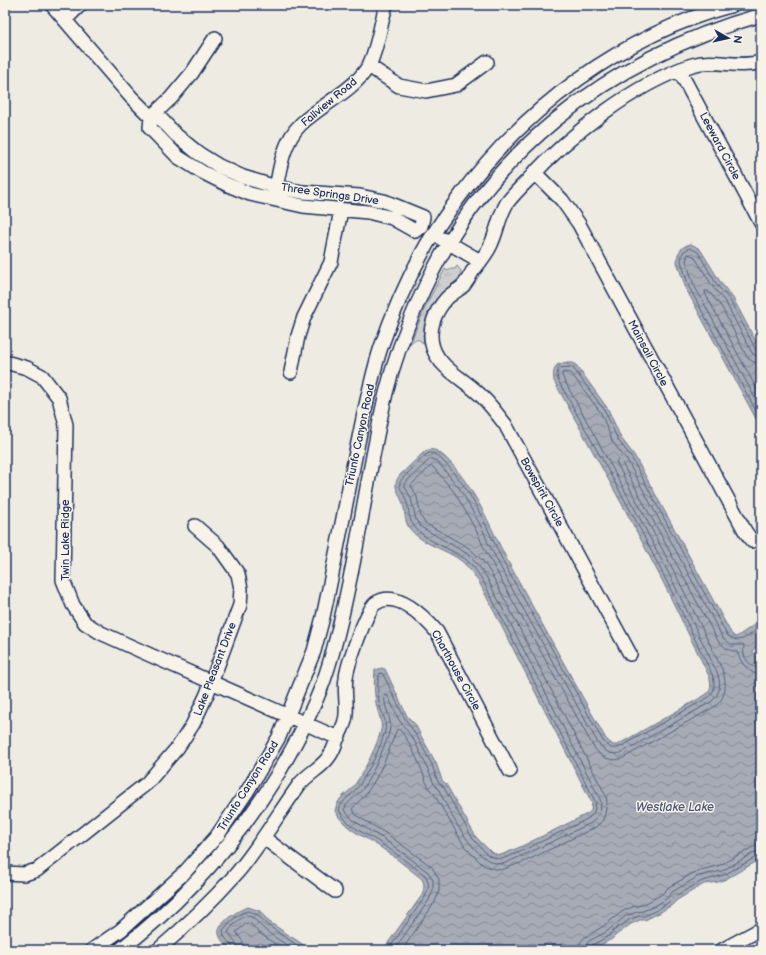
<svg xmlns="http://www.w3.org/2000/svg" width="766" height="955" font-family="'Balsamiq Sans',sans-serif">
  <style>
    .grass { fill: url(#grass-tufts); stroke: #757f96 }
    .water { fill: url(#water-waves); stroke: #6e7992 }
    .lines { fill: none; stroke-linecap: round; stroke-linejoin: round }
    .shore { stroke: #536181; stroke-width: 1 }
    .minor-casing { stroke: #1b2f5e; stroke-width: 16 }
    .minor { stroke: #f7f3e8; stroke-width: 13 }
    .labels { text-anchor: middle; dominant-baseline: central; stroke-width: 3; stroke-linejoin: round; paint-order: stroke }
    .street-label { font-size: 11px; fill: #1b2f5e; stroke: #f7f3e8 }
    .water-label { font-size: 12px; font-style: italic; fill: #455478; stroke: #f7f3e8 }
  </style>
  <defs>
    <pattern id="grass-tufts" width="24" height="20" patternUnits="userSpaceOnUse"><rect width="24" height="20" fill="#cfcfcf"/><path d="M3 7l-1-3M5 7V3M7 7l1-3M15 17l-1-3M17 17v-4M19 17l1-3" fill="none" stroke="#b1b2b4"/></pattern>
    <pattern id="water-waves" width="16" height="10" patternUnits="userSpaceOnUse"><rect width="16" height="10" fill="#a6abb5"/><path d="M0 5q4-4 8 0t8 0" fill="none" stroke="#868c96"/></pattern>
  </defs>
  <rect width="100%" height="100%" fill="#eeebe2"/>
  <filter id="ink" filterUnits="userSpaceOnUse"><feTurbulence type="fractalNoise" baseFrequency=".025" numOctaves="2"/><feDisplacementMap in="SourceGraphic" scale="8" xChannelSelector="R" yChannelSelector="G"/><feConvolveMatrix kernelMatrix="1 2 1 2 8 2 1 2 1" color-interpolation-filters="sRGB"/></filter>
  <g filter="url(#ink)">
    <path class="grass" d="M457,266L461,271L460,277C456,281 451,285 446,289C430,303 421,324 424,345L421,341C416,338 413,340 410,344L427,303L445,269L448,271L451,269H455Z"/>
    <path class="water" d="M691,244L700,249L721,283L733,298L761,351V428L686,289L677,262L678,254L682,248L687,245Z
      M563,363H573L577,366L608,409L621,438L634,455L731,633L735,637L738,636L761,620V645L755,647L753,652L761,662V859L726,879L718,882L704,884L677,900L672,905L659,913L645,920H640L631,924L616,935L612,939L591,950H383L422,895C424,889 425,885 422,879C408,868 395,857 380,847C364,836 345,830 335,811C338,795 348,795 356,783C365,769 377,746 381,730C383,721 377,712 376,703C374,692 374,681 375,670L382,668L385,669L407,716L415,724L421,736L436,763L442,780L446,784L476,837L491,852L496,854L501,855L520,847L587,814L591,811L592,803L480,584C474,575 468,566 460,560C444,548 416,543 407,524C404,516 405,507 401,499C397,489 392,485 400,475L425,451C428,450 431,449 434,450C444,452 461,475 467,484C485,510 496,540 511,567C542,624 574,682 606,739L613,745H617L707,694C712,688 711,683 709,676L663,582L629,517L554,381C553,374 553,371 557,365Z
      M248,907L260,911L268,921L311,950H230C227,946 220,940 219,934C216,924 239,909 248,907Z"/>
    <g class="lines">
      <path class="shore" d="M761,352L756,350L730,300L717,285L698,252L690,248L684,251L682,255L681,261L689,287L761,420
        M761,357L756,356L752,353L726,303L713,287L694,256L688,254L686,261L694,285L761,409
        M761,363L753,362L747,357L721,306L708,291H705V293L761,397
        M233,950C232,942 222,939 223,930L230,922L241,913L248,911L258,915L266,924L304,950
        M238,950L237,944L228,932C232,927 240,916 247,916C254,916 257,923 262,927C271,936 284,943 295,950
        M244,950L243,942L236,932L247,923L251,924L259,933L284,950
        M388,950L425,897C429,889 430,883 425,875C411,865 397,854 382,844C368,834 347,828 339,810C342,799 354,794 360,784C369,770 381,747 385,731C387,722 383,715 380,707C378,697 376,682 380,673L383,674L404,717L418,738L432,765L438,782L443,786L473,839L488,855L495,858L502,859L522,851L589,818L594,812L596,803L483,581C477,572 471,562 461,556C445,546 422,540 412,523C408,516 409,507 406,500C400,484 394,486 409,472C413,468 424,455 429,453C438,451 458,478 464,486C481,511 493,542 507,569C539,626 571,683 603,741L611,748H618L709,697C716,690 715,683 712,674L666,580L633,515L558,380L557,374L559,368L571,367L574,369L605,411L618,440L631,457L727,635C740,647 751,634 761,625
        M394,950L429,900L433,890V880L428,872L384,839L354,821L344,810C347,801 359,795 364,787C371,776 377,763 382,751C386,742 391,731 390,722C389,713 383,704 385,695L388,696L399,720L414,740L427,767L434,784L439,790C448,810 476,866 502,864C507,863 514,859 519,857C543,847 567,834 591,823C599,817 603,808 600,799L487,578L478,565L466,553L421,527L416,520L411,498L404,485L407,481L430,459H432L437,461L460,489L483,530L488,543L510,585L598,743C604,751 611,756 621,753L711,702C721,693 721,683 717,672L671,578L637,513L563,378L562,374L563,372L571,373L601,413L613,443L627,460L723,638L732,645H744C744,648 743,651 744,655C746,661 754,669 761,669
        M402,950L435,902L439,891V879L432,867L387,834L357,816L352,809C356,803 364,798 368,791C381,773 389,750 397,729H399C409,740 415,755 421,768C425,777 426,787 434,794L465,847L483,865L491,868L501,870L526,861L596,827L603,820L605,814L607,803L606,796L492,575L483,561L469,548L425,523L421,517L417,497L411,485L431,466L433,467L455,493L477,532L483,546L505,587L593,746C600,757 611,763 623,758L714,707C727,698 727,683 722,669L676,575L616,462L617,460H619L622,463L718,641L727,649L737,652C741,663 749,674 761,675
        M579,950L580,943L585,937L602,927L623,911L635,906L642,905L652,900L662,894L669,887L697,871L720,865L753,847L761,845
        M585,950L586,945L589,941L606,932L626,916L637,912L643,911L655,906L666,899L672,892L699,876L722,871L755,852L761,851
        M590,950L592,945L609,936L613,931L629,920L639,916H644L657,910L669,902L675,896L702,881L724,875L758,856H761"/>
      <defs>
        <path id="minor" d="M52,5L131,97L151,117L160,118L176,135L198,153L219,166L243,177L276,187L303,192L360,196L384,201L423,217L421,226L415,231L392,218L368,212L303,206L250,194L228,185L202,172L178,157L150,128L151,117
          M65,20L80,5
          M369,66L399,86L426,91L456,85L487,62
          M679,70L761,223
          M151,117L171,98L192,73L215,38
          M534,172L562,200L579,224L745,531L752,541
          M275,195C279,171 283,141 301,124C322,104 352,92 368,67C377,52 381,22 386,5
          M442,239L480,261
          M5,362L27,368L42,376L59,398L66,425L63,580L73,605L85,623L101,633L150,655L338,738
          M291,372L298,336L304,317L331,262L341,210
          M630,654L505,424C496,413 488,401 477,392C462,378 440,368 433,348C427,330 435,311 447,298C452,293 459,290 464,285C467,281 470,276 472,272C479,263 488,253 492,242C498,228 499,216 507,203C513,195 521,187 528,180C569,135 634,84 692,65C715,58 738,69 761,62
          M264,838L335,891
          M5,873L24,874L37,870L147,783L178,747L193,724L207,694L240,605L241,589L238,574L218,546L195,526
          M92,950L121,930L184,873L217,836L248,790L279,737L314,651L323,617C334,566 344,514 354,462C362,424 369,384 381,347C393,312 408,278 426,246C435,230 446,215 457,200C524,108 622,35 733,5
          M120,950C184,901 237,841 279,772C296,743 312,713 324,680C337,642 345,603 353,564C364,507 373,449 386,393C394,361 405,331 418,302C482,155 608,58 761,15
          M158,950C186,926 212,901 236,874C260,846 278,814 299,785C307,774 320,769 328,758C332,753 335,746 337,739C341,731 346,723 346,714C347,702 344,690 346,678C347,666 367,608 376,603C397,589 425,618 437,632L510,771
          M722,950L761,929"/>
      </defs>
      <use href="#minor" class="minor-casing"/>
      <use href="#minor" class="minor"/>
    </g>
  </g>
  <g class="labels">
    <g class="street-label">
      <text transform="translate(329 102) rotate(-40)">Fallview Road</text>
      <text transform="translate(720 146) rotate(62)">Leeward Circle</text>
      <text transform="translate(330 194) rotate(8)">Three Springs Drive</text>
      <text transform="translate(648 353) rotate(62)">Mainsail Circle</text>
      <text transform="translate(360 435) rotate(-78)">Triunfo Canyon Road</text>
      <text transform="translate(542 492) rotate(61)">Bowspirit Circle</text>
      <text transform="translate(65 540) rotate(-90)">Twin Lake Ridge</text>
      <text transform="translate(215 669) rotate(-69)">Lake Pleasant Drive</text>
      <text transform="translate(456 670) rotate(61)">Charthouse Circle</text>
      <text transform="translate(248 786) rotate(-58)">Triunfo Canyon Road</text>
    </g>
    <g class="water-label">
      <text x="675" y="807">Westlake Lake</text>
    </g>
  </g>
  <rect width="766" height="955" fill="none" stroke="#f7f3e8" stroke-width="20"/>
  <rect x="10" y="10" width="746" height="935" fill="none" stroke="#1b2f5e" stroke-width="1.5" filter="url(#ink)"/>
  <g transform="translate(728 38) rotate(98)" stroke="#f7f3e8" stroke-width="3" paint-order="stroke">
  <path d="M0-3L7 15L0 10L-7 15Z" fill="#1b2f5e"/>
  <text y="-6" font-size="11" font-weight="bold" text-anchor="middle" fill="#1b2f5e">N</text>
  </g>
</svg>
